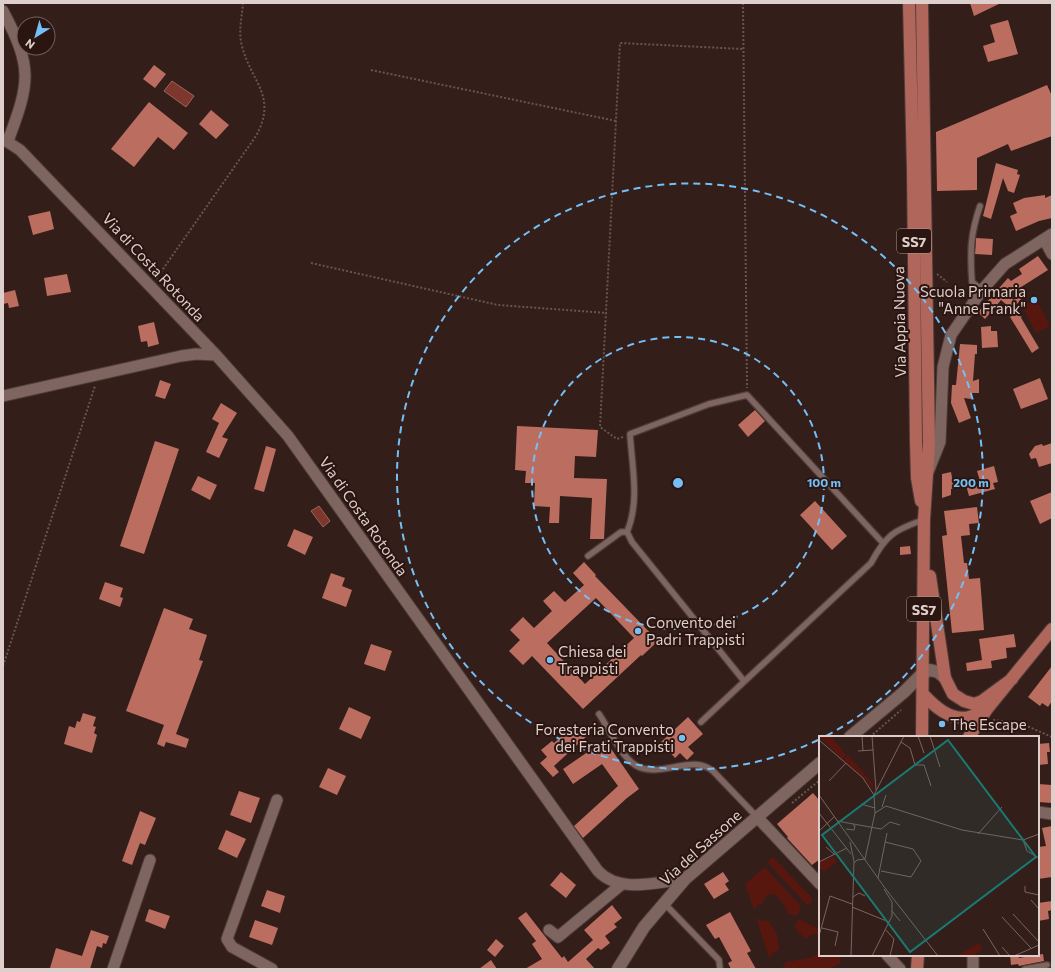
<svg xmlns="http://www.w3.org/2000/svg" width="1055" height="972" font-family="Commissioner,sans-serif">
  <style>
    .green { fill: #57170e }
    .water { fill: #7e372c; stroke: #9b655c }
    .building { fill: #bb6e60; fill-rule: evenodd }
    .lines { fill: none; stroke-linecap: round; stroke-linejoin: round }
    .service-casing { stroke: #4e3c39; stroke-width: 8 }
    .minor-casing { stroke: #4e3c39; stroke-width: 13 }
    .secondary-casing { stroke: #4e3c39; stroke-width: 14 }
    .primary-casing { stroke: #4e3c39; stroke-width: 14 }
    .path { stroke: #685551; stroke-width: 2; stroke-dasharray: 2 2; stroke-linecap: butt }
    .service { stroke: #7f6560; stroke-width: 5.5 }
    .minor { stroke: #7f6560; stroke-width: 11 }
    .secondary { stroke: #7f6560; stroke-width: 12 }
    .primary { stroke: #b0665a; stroke-width: 12 }
    .ring { fill: none; stroke: #74c0f6; stroke-width: 2; stroke-dasharray: 7 5 }
    .poi-dot { fill: #74c0f6; stroke: #2a1511; stroke-width: 1.5 }
    .labels { text-anchor: middle; dominant-baseline: central; stroke-width: 4; stroke-linejoin: round; paint-order: stroke }
    .shield { fill: #2a1511; stroke: #a89794; stroke-width: 1 }
    .shield-label { font-size: 14px; font-weight: bold; fill: #decfcc }
    .street-label { font-size: 15px; fill: #decfcc; stroke: #2a1511 }
    .poi-label { font-size: 15px; fill: #decfcc; stroke: #2a1511; text-anchor: start }
    .inset-road { fill: none; stroke: #786561; stroke-width: 1 }
    .view { fill: #197a73; fill-opacity: 0.15; stroke: #197a73; stroke-width: 2 }
    .inset-edge { fill: none; stroke: #decfcc; stroke-width: 2 }
    .centre { fill: #74c0f6; stroke: #2a1511; stroke-width: 2 }
    .ring-label { font-size: 12px; text-anchor: middle; font-weight: bold; fill: #74c0f6; stroke: #2a1511; stroke-width: 4; stroke-linejoin: round; paint-order: stroke }
  </style>
  <rect width="100%" height="100%" fill="#341e1a"/>
  <path class="green" d="M1036,299L1050,326L1036,333L1022,306Z
    M771,857L774,858L812,898V902L809,905L806,904L768,863Z
    M765,867L800,905L801,907L798,914L794,916L789,914L779,898L774,894L767,895L763,900L764,904L758,905L754,910L745,884Z
    M756,917L761,921L768,920L777,934L779,950L773,953L769,958Z
    M801,919L808,924L820,929V937L816,934L810,935L806,939L798,932L795,926L797,921Z
    M820,949V955H840V963L830,969H770L782,968L786,962L814,957Z"/>
  <path class="water" d="M172,81L194,96L186,107L164,91Z
    M319,506L330,521L323,527L311,511Z"/>
  <path class="building" d="M970,3H1001L974,16Z
    M1008,20L1018,54L988,62L983,46L995,42L990,25Z
    M154,65L166,74L155,88L143,79Z
    M1047,85L1052,96V136L1011,151L1008,144L977,158V190L937,191L936,132Z
    M149,102L188,133L174,150L158,137L134,167L111,149Z
    M211,110L229,125L216,139L199,124Z
    M996,163L1018,170L1017,174L1020,175L1014,193L1008,191L1003,178L991,219L983,216Z
    M1045,195V198L1052,195V218L1039,221L1016,231L1010,216L1017,213L1013,203L1024,198Z
    M50,211L54,229L33,235L28,216Z
    M976,238L993,239L992,255L975,254Z
    M1038,256L1048,270L1010,294L1013,300L1025,295L1016,305L1022,318L1020,316L1039,348L1032,353L1010,317L1016,313L1001,300L985,319L978,312L1008,278L1011,281L1022,274L1019,269Z
    M67,274L71,292L47,296L44,278Z
    M15,290L19,306L9,308L8,303L3,304V293Z
    M154,322L159,344L148,347L147,341L141,342L138,326Z
    M991,326V331H997L998,347L982,348L981,327Z
    M960,344L977,345V354H975L973,381L979,379V393H971V399L964,398L971,418L959,423L951,403L952,385H956Z
    M1040,378L1048,399L1021,409L1013,389Z
    M160,380L171,384L165,399L155,396Z
    M221,403L237,413L222,437L228,439L219,458L206,452L219,423L212,419Z
    M755,410L765,421L748,437L738,425Z
    M517,426L598,430L596,457L575,456L574,478L607,479L604,539H590L592,498L560,496L559,523H549L550,507L534,506L535,483H525L526,471L515,470Z
    M155,441L179,449L144,554L120,546Z
    M1052,443V463L1039,467L1036,458L1031,459L1029,454L1035,446L1042,444L1043,446Z
    M266,446L276,449L264,492L254,489Z
    M994,466L998,482L993,483L995,489L969,496L966,485L980,481L977,471Z
    M951,472L954,488L951,489V495L942,498V474Z
    M198,476L217,485L210,500L191,490Z
    M1052,492V518L1040,524L1030,501Z
    M815,501L847,536L832,550L800,515Z
    M977,507L979,523L969,524L970,535L961,536L964,563H967L969,579L980,578L984,630L952,633L942,536L947,535L944,511Z
    M294,529L313,537L305,555L287,546Z
    M910,546L911,554L900,555V547Z
    M584,562L596,575L595,576L658,641L642,656L641,655L583,709L532,656L523,665L509,651L520,640L510,630L523,617L534,628L552,611L543,601L554,591L565,602L584,585L573,573ZM596,598L634,638L585,684L547,643Z
    M331,573L345,578L342,586L352,590L346,607L322,598Z
    M105,582L123,588L120,597L123,598L120,607L99,599Z
    M164,608L193,619L189,629L207,635L199,660L203,661L176,734L189,739L186,748L166,742L164,747L157,744L164,725L126,711Z
    M1014,634L1016,647L1006,648L1007,658L991,661L992,668L967,671L966,663L982,660L979,639Z
    M371,644L392,651L385,671L364,664Z
    M1052,666V701L1048,707L1042,703L1040,706L1028,697Z
    M349,707L371,717L361,739L339,729Z
    M83,713L96,717L93,726L96,727L94,733L97,735L92,753L64,744L69,726L75,728L77,721L80,722Z
    M688,717L703,734L688,747L694,753L687,760L680,753L675,758L661,742Z
    M579,727L587,736L554,766L559,772L553,777L540,763L547,757L541,750L552,741L554,743L571,728L574,731Z
    M605,740L639,789L627,798L583,838L574,826L618,786L602,764L573,784L563,769Z
    M1049,743L1050,752H1047L1048,764L1038,765V744Z
    M328,768L346,776L337,795L319,787Z
    M1038,784L1052,785V803L1038,802Z
    M239,791L260,798L251,823L230,815Z
    M813,793L820,801V859L812,865L787,838L788,837L777,824Z
    M140,811L156,818L145,845L140,843L132,865L122,861Z
    M1052,826V877L1038,879V847L1046,846L1042,828Z
    M226,830L246,839L237,858L218,849Z
    M561,872L576,885L566,898L550,885Z
    M723,872L729,881L725,884L729,890L714,899L704,884Z
    M267,890L285,896L280,913L261,906Z
    M1052,901V910L1048,911L1049,919L1038,921V903Z
    M612,905L622,918L614,924L617,927L605,936L610,943L601,950L598,948L586,959L595,969H525L542,959L532,944L536,941L518,918L526,912L562,958L564,956L568,962L593,940L584,930Z
    M149,909L170,916L165,929L145,921Z
    M730,912L751,951L747,953L756,969H731L728,963L732,961L719,937L715,939L706,925Z
    M255,920L278,928L272,945L249,937Z
    M91,930L109,936L106,944L103,943L102,948L97,946L90,969L50,968L56,948L82,956Z
    M496,939L504,946L495,957L487,950Z
    M1043,954L1044,961L1019,966L1018,964L1011,965L1010,955H1018L1019,958Z
    M491,960L497,969H479Z"/>
  <g class="lines">
    <defs>
      <path id="service" d="M980,206C970,235 970,252 972,282L982,290
        M588,556L621,532H627
        M744,681L632,542L627,532C640,501 632,467 630,434L709,404L747,395L882,542
        M599,714C610,730 619,754 635,765C659,780 691,753 713,771L758,818
        M701,722L871,563C886,535 894,530 923,520
        M664,903L719,960L720,969
        M1025,969L1047,965"/>
      <path id="minor" d="M3,11C33,68 30,82 8,141
        M3,139L20,150L216,355L288,436L598,871C620,894 656,882 685,879
        M1044,239L1052,254
        M3,396L181,356L196,354L216,355
        M928,472L940,442L943,367L951,335L982,290L1005,264L1052,234
        M1038,812L1052,814
        M758,818L820,884
        M549,930L558,937L622,884
        M887,955L900,969
        M973,955V969
        M113,969L150,860
        M272,969L232,947L227,939L277,800"/>
      <path id="secondary" d="M850,737L904,692L922,674L930,670L938,672L945,678
        M618,969L644,927L685,879L820,763"/>
      <path id="primary" d="M909,3L913,170L916,442L917,478L921,501
        M930,576L945,678L953,694L964,701L974,704L982,701L1012,679
        M923,694C934,706 950,721 969,717C974,716 981,712 986,709
        M922,737L924,520L929,443L922,3
        M969,737L987,709L1052,629
        M917,969L918,955"/>
    </defs>
    <use href="#service" class="service-casing"/>
    <use href="#minor" class="minor-casing"/>
    <use href="#secondary" class="secondary-casing"/>
    <use href="#primary" class="primary-casing"/>
    <path class="path" d="M743,3L747,388
      M371,70L616,121
      M311,263L498,305L607,313
      M937,274L947,282
      M156,279L256,136C278,96 251,82 242,46C238,32 242,17 243,3
      M623,437L617,439L600,427L620,43L743,49
      M3,666L95,386
      M993,720L1020,723L1052,737
      M870,737L901,710
      M792,803L820,780"/>
    <use href="#service" class="service"/>
    <use href="#minor" class="minor"/>
    <use href="#secondary" class="secondary"/>
    <use href="#primary" class="primary"/>
  </g>
  <g class="ring">
    <circle cx="678" cy="483" r="146"/>
    <path d="M818 740A293 293 0 1 1 824 737"/>
  </g>
  <g class="poi-dot">
    <circle cx="1034" cy="300" r="4"/>
    <circle cx="638" cy="631" r="4"/>
    <circle cx="550" cy="660" r="4"/>
    <circle cx="942" cy="724" r="4"/>
    <circle cx="682" cy="738" r="4"/>
  </g>
  <g class="labels">
    <g class="shield">
      <rect x="897" y="229" width="34" height="24" rx="3"/>
      <rect x="907" y="597" width="34" height="24" rx="3"/>
    </g>
    <g class="shield-label">
      <text x="914" y="241">SS7</text>
      <text x="924" y="609">SS7</text>
    </g>
    <g class="street-label">
      <text transform="translate(154 267) rotate(47)">Via di Costa Rotonda</text>
      <text transform="translate(899 322) rotate(-91)">Via Appia Nuova</text>
      <text transform="translate(364 516) rotate(55)">Via di Costa Rotonda</text>
      <text transform="translate(700 847) rotate(-42)">Via del Sassone</text>
    </g>
    <g class="poi-label">
      <text x="1026" y="291" text-anchor="end">Scuola Primaria<tspan x="1026" dy="17">"Anne Frank"</tspan></text>
      <text x="646" y="622">Convento dei<tspan x="646" dy="17">Padri Trappisti</tspan></text>
      <text x="558" y="651">Chiesa dei<tspan x="558" dy="17">Trappisti</tspan></text>
      <text x="950" y="724">The Escape</text>
      <text x="674" y="729" text-anchor="end">Foresteria Convento<tspan x="674" dy="17">dei Frati Trappisti</tspan></text>
    </g>
  </g>
  <g transform="translate(819 736)">
    <rect width="220" height="220" fill="#341e1a"/>
    <path d="M0,0H12L27,19L23,23ZM29,19L54,48L55,55L48,45L24,24ZM15,121L18,125L6,135L0,132L1,126ZM160,207L163,214L153,220H138Z" fill="#57170e"/>
    <path class="inset-road" d="M43,0L44,15M53,0L57,54M99,0L105,17M111,0L121,31M0,4L44,42L55,59M82,6L91,12L96,29H105L112,50M39,15L54,14M10,45L27,27M0,59L66,152L119,220M42,68L56,72M63,71L67,59M0,77L32,118M56,77L67,70L143,94L204,104M18,85L62,93L71,86L81,89M27,93L35,94L36,90L34,89M0,95L15,81M159,98L183,71M204,104L208,115L220,122M204,104L220,98M31,106L35,125L32,220M7,111L16,119M46,123L56,77L55,59L85,0M0,126L28,112M35,127L38,124L46,123M62,135L92,141L102,125L94,113L66,106M59,142L68,97M206,150V156L220,159M34,161L40,157L46,160M212,164L220,173M33,171L70,186M73,175L81,185M194,178L220,206M183,181L212,212M3,192L19,196L16,210M164,193L181,220M67,194L75,203L71,220M0,200L11,160L33,168M183,211L191,220M53,220L73,180V166L65,153M195,220L220,209"/>
    <path class="view" d="M129,4L217,121L91,216L3,99Z"/>
    <rect width="220" height="220" class="inset-edge"/>
  </g>
  <circle cx="678" cy="483" r="6" class="centre"/>
  <g class="ring-label">
    <text x="824" y="487">100 m</text>
    <text x="971" y="487">200 m</text>
  </g>
  <rect width="1055" height="972" fill="none" stroke="#decfcc" stroke-width="8"/>
  <g transform="translate(36 36) rotate(217)"><circle r="19" fill="#2a1511" stroke="#725f5c"/>
  <path d="M0-3L7 15L0 10L-7 15Z" fill="#74c0f6"/>
  <text y="-6" font-size="11" font-weight="bold" text-anchor="middle" fill="#decfcc">N</text>
  </g>
</svg>
